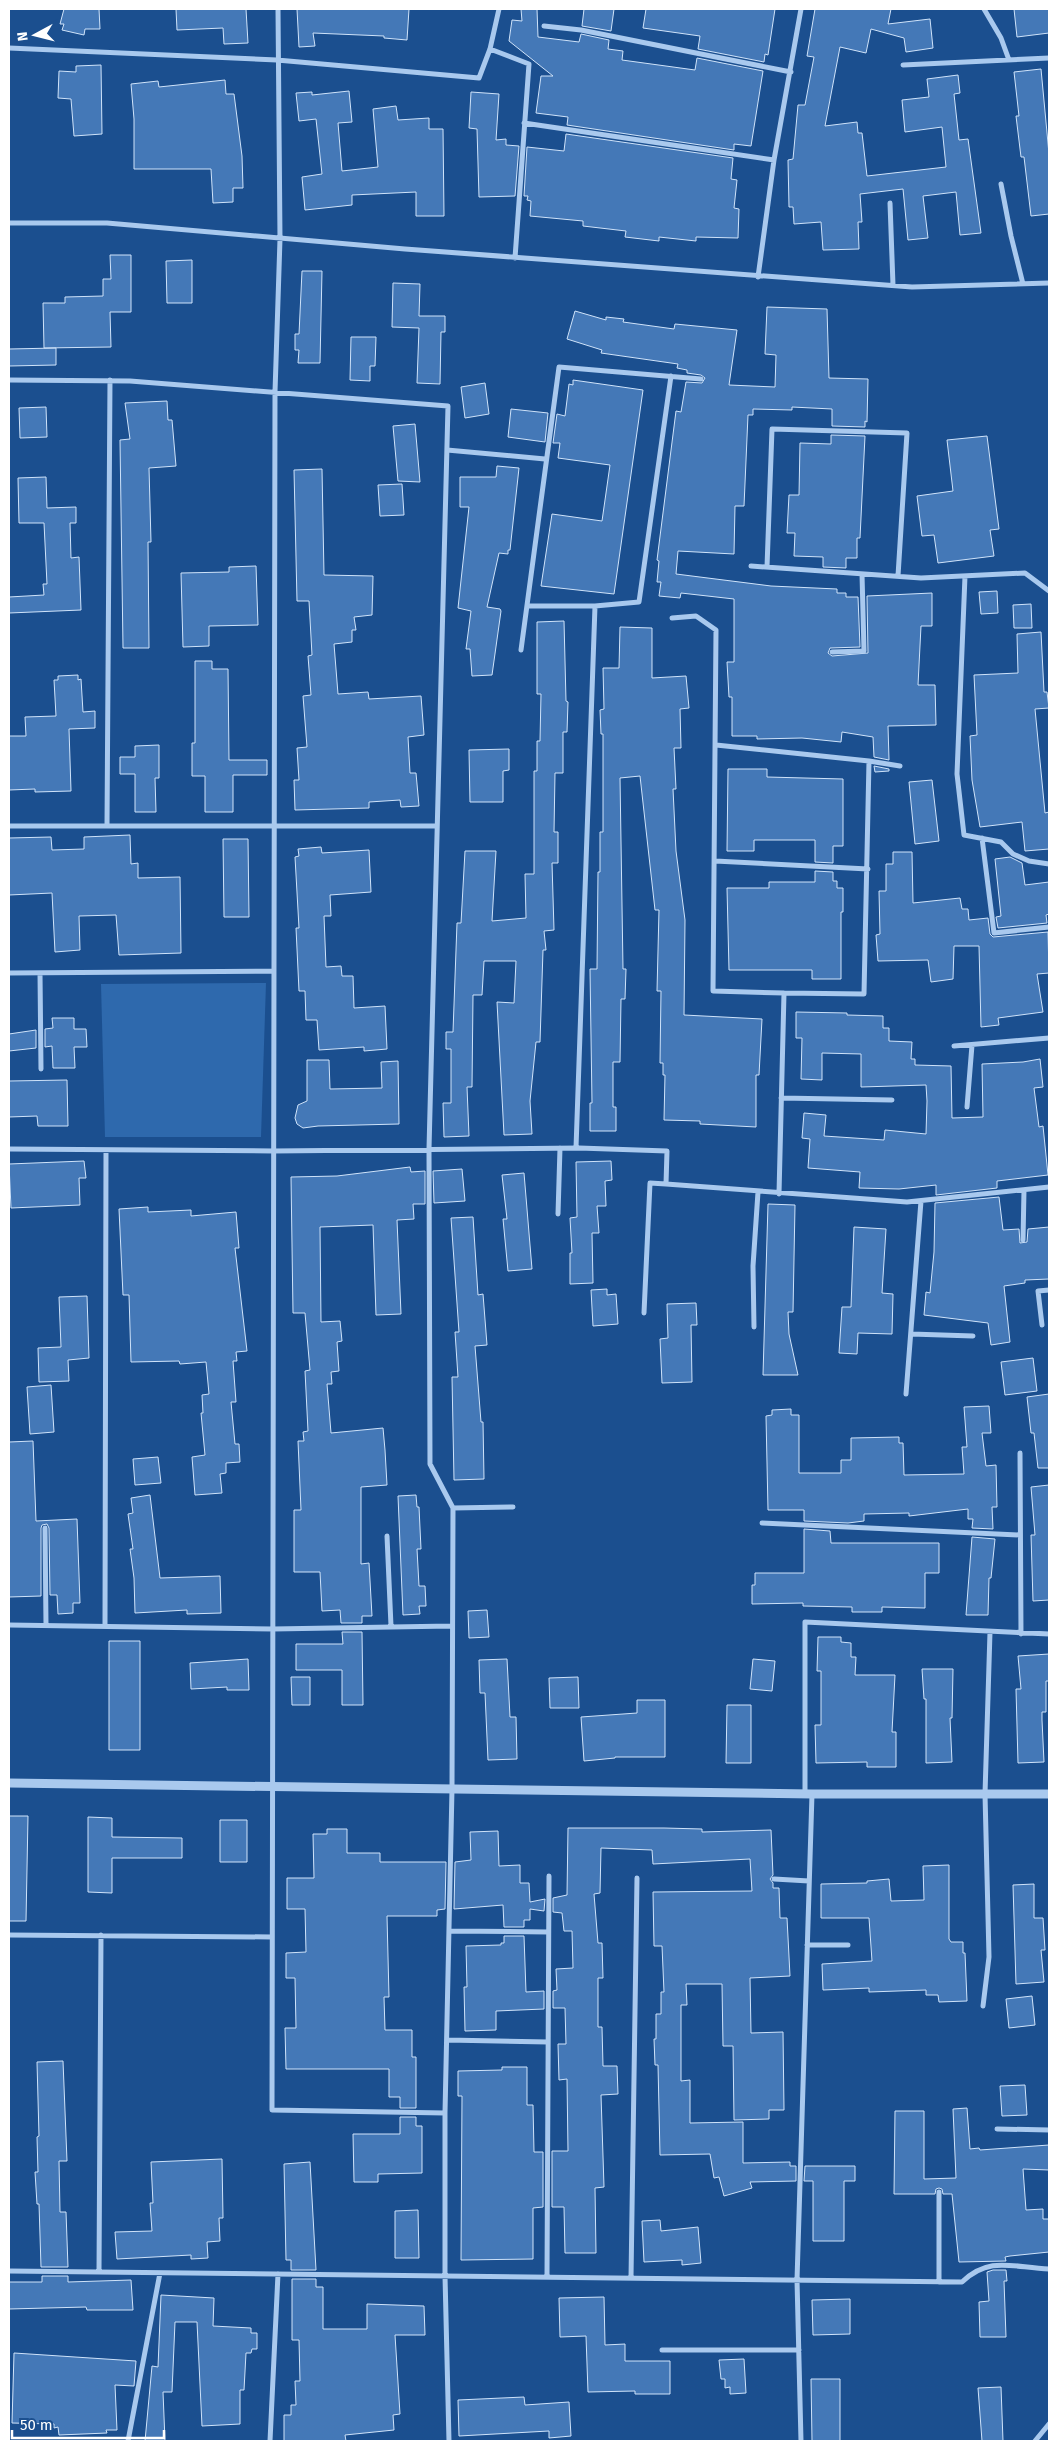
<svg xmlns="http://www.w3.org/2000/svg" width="1058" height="2450" font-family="'Fira Sans',sans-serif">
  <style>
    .green { fill: #2e69ad }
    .building { fill: #4478b7; stroke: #cfe3fa }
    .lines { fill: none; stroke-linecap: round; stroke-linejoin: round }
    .minor { stroke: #a9c9ee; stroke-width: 5 }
    .tertiary { stroke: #a9c9ee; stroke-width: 9 }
  </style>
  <rect width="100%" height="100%" fill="#1b4f8f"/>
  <path class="green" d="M266,983L261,1137H105L101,984Z"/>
  <path class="building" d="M64,9H99L100,29H85L84,35L62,30L64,24H60Z
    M176,9H246L248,43L224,44L223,28L177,30Z
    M297,9H409L407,40L384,38V36L313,33L315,46L299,47Z
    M521,9H537L538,37L579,42L581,34L609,40L608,49L623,51L622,60L695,70L697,58L763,71L751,146L734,144V150L567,125L568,117L536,113L541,76H553L509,41L512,20L522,21Z
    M584,9H614L611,31L582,26Z
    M646,9H775L768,55L765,54L764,62L698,49L700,36L643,28Z
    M815,9H891L888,24L930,19L933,48L906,52L904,38L871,29L866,53L840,47L825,126L857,122L858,133H862L867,176L946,167L942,127L905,132L902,100L929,97L927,79L958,75L960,93L954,94L959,140L968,139L981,233L960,235L956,192L923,196L928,238L908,240L903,189L860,194L862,222H858L859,249L823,250L821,222L794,224L793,207H789L788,160L793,159L798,105H805L814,57L807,56Z
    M1014,9H1049V33L1017,37Z
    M101,65L102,134L74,136L71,99L58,98L59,71L76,72V66Z
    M1041,69L1049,154V214L1031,216L1024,157H1021L1016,116H1019L1014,72Z
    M225,80L226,94H234L242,156L243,188H233V202L213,203L211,169H134V119L131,84L158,81L159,87Z
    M349,91L352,122L338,123L342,171L378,167L373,109L396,106L398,120L429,118V129H443L444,216H416V192L352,195V205L305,210L302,177L322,174L316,119L299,121L296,93L312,92V95Z
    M471,92L499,94L496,140L506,139V145L519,146L515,196L479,197L477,129L469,128Z
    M566,134L733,158L731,179L737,180L734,208L739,209L738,238L696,237V241L659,237V241L625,237L626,231L583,226V221L530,216L531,201L527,200L528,196H524L527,147L564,151Z
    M110,255H131V312H110L111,347L44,348L43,303H65V297L103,296V279H111Z
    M192,260V303H167L166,261Z
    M302,271H322L320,363H298L299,350H295V334H299Z
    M393,283L420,284L419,316H445V332H441L440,384L417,383L419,328L392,327Z
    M767,307L827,309L829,378L868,379L867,422L865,421V427L832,426V409L792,407V410L753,409V415H748L744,506H735L734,554L678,551L676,574L771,586L837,589V593H846V597H858L860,647L830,648L828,653L832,656L868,653L867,596L932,593V626H921L918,685H935L936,725L888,726L889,760L874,757L873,737L842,732L841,742L802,738L757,739V736H732V697H729L727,662H734V599L681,593L680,598L659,596L661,582H657L659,561L657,560L676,411L681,412L686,382L702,383L705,378L701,375L687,373V370L677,368L678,364L601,353L602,350L567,339L575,311L606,320V317L624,319L623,322L674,329L675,324L737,330L729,385L775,387L776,355L765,354Z
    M351,337H376L375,366H370V381L350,380Z
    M56,348V365L9,366V349Z
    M573,380L643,390L614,594L541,586L552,514L602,521L610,465L558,458L560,443H553L557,414L565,416L569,384L573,385Z
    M485,383L489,414L465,418L461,387Z
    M167,401L168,420H172L176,466L149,468L151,542H148L149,648H123L120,440L130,439L125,403Z
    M46,407L47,437L20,438L19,408Z
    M511,409L548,413L545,442L508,437Z
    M415,424L420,482L398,481L393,426Z
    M831,435L865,436L860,538H857V558H846V568L823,567V557L794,556L795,533H787L789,495H799L800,443L831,444Z
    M987,436L999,529L990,530L994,556L938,563L934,535L922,536L917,496L953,491L947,440Z
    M497,466L519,468L510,550H508V554L499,553L487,607L500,609L501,611L492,675L472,676L470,649H466L471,611L458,608L469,507H460V477H496Z
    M322,469L324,575L373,576L372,615L354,617L356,630H352V642L334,644L338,694L368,692L369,699L421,696L424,735L408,737L410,773H416L419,806L401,807L400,800L369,802V808L295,810L294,780H299L297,748L307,747L303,696L311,695L308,656L312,655L309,601H297L294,470Z
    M46,477L47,508L76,507V523H70L71,558L79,557L81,610L9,613V597L44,595L43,584H47L44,523H19L18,478Z
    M402,484L404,515L380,516L378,485Z
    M256,566L258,625L209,626V646L183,647L181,573L229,572V567Z
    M997,591L998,613L981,614L979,592Z
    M1031,604L1032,628H1014L1013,605Z
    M564,621L566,701L568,702L567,732H563V773H555L554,832H558V863H552L554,930L544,931L546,950H543L540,1042H536L530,1101L532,1134L504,1135L497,1002L514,1003L516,961H484L482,995H473L472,1087H467L469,1136L444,1137L443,1103H451V1049H446V1032H453L457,923H461L465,851H496L492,921L526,918L525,874H534V771H537V741H540L541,694H537V622Z
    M620,627L652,628V678L686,676L689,708L680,709L681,748H674L676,789H673L676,851L685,920L684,1015L762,1019L759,1075H756V1127L700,1124V1121L664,1120L665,1075H663V1063H660L661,991H657L659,910H655L640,776L620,778L623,969H626L625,999H621L620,1062H613V1107H616V1131H590V1103H592L590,969H597L598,872H600V832H603V734H601L600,710L604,709L603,668H619Z
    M1041,632L1044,692H1047L1049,708L1035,709L1045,813L1049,812V849L1025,851L1022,822L980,827L972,780L970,736L977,735L974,675L1018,673L1017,634Z
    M195,661H212V669H228L229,760H267V775H233V812H205V776H192V743H195Z
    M78,675V680L81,679L83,712L95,711V728L69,729L71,791L35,792V789L9,790V736H26L25,717L56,716L54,680H58V676Z
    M159,745V778H155L156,812H135V774H120V757H135V746Z
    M509,749V770L503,771V802H470L469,750Z
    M874,766L889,769V771L875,772Z
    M728,769H767V777L843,779V846H833V863L815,862V840H754V851H727Z
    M932,780L939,841L915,844L909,782Z
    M130,835L131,864L138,863V878L180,877L181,953L119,955L116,915L79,916L80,950L55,952L52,893L9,895V838L51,837L52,850L84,849V837Z
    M223,839H248L249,917H224Z
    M321,847L322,853L369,850L371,892L330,895L331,916H324L326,967L341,966L342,976H353L354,1008L385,1006L387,1049L364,1051V1047L319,1050L317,1020H306L305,991H299L296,928H299L295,857L299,856L298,849Z
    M893,852H912L913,903L960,898L962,909H968L969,920L988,918L990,934L993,937L1048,932L1049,973L1037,974L1043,1012L998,1018L999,1025L981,1027L979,946H954L953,979L931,982L928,960L878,961L876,935L880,934L879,891H886V864H893Z
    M1010,857L1022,863L1025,885L1049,882V914L1046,915L1047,923L998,928L996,917L1001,916L995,859Z
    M815,871L833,872V881H837V888H843V912H841V979H812V970H729L727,888H769V882H815Z
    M796,1012L847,1013V1015L883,1016V1028H889V1041L912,1042L911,1059H915V1065L951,1066L952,1118L983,1117L982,1064L1023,1062L1040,1059L1043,1087L1034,1088L1039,1127L1043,1126L1048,1175L997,1181V1188L936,1195V1185L899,1189L859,1188L860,1172L808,1168L810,1139L802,1138L804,1113L826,1115L824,1136L884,1140L885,1130L926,1134L927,1101L926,1085L861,1087V1054L822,1053V1080L801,1079L802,1038H796Z
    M52,1018H74V1029H86L87,1047H74L75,1068H53L52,1046L45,1047V1029L53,1028Z
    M36,1030V1048L9,1051V1034Z
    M307,1060H329L330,1089L382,1088L381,1062L398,1061L399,1124L318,1126L303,1128L297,1124L295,1118L298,1105L307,1101Z
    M67,1080L68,1126H38L37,1116L9,1117V1081Z
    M84,1161L86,1178H79L80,1205L11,1208L9,1164Z
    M611,1161L612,1180L605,1181L606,1206H597L599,1233H592L593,1283L570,1284V1253H572L570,1218L577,1217L576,1162Z
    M410,1167L411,1172L425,1171V1204H413L414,1219L397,1220L401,1314L376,1315L373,1225L320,1227L321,1322L340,1321L342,1341L337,1342L339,1371L331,1372L332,1384H327L331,1433L383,1428L385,1450L387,1485L361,1487V1564L369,1563L372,1616H362V1623H341L340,1610L322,1611L320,1572H294V1510H301L298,1441H304L303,1432L308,1431L305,1371L310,1370L305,1313H293L291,1177L337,1176Z
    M462,1169L465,1201L434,1203L433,1171Z
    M524,1173L532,1269L508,1271L503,1219H507L502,1175Z
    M999,1197L1003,1230L1019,1229L1020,1243L1027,1242L1028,1229L1049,1227V1279L1025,1280V1283L1004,1286L1010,1342L991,1345L988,1323L924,1315L926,1292L930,1293L934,1252L935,1203Z
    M768,1204L795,1205L793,1312H788L789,1334L798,1375H763Z
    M148,1207V1212L191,1210V1216L236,1212L239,1248H235L247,1351L236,1352L237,1361H233L236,1402H231L235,1444H239L240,1462L226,1463V1473L220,1474L222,1493L195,1495L192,1457L205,1455L201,1413H203L202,1395L209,1394L206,1362L180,1364L179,1361L131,1362L129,1295H123L119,1209Z
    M473,1217L478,1295L483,1294L487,1345L475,1346L481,1422H483L484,1479L454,1480L452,1377H458L455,1332H459L451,1218Z
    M854,1227L886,1229L882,1293L893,1294L892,1334L858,1333L857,1354L839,1353L842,1307H851Z
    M607,1289V1295L616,1294L618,1324L593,1326L591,1290Z
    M87,1296L89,1358L68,1360L69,1381L39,1382L38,1348L61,1347L59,1297Z
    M696,1303L697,1325H691L692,1382L662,1383L660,1339L668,1338L667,1304Z
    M1033,1358L1037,1391L1005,1395L1001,1362Z
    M51,1385L54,1432L30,1434L27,1387Z
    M1049,1394V1468H1038L1034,1433H1031L1027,1397Z
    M989,1406L991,1433H982L986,1466L996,1465L997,1507H992L993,1529L972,1528L973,1519H968V1509L909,1516V1513L864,1514V1521L848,1523L804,1521V1510H768L766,1416L772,1415V1410L791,1409V1415H799V1473H841V1460H851V1438L899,1437V1443H903L904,1475L964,1474L962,1447H967L964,1407Z
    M33,1441L36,1521L77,1519L80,1603H73V1613L58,1614L57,1595H50L49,1528L47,1524L42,1525L41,1528V1596L9,1597V1442Z
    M158,1457L161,1483L135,1485L133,1459Z
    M1049,1485V1600L1033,1601L1031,1535H1035L1031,1487Z
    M150,1495L160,1578L220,1576L221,1613L187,1614V1610L135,1613L134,1578L130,1549H133L128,1514L133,1513L131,1498Z
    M416,1495L417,1507H419L421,1549H417L419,1586H425L426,1606H419L420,1614L403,1615L398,1496Z
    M804,1529L830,1531L831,1543H939V1573H925V1608L882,1607V1612H852V1607L803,1606V1603L752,1604V1585H755V1573H804Z
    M972,1537L995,1539L991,1578H989L988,1615H966Z
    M487,1610L489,1637L469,1638L468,1611Z
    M342,1632H362L363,1705H342V1670H296V1644H343Z
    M818,1637H841V1642L851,1643V1657H856L855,1675H895L892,1732H896V1767H867V1762L816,1763L815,1725H821V1671H817Z
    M109,1641H140V1750H109Z
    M1049,1654V1681H1046V1712H1042V1720L1044,1762L1018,1763L1016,1689H1021L1018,1656Z
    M248,1659L249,1690H227V1687L191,1689L190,1663Z
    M507,1659L510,1717H516L517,1759L488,1760L485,1693H480L479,1660Z
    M753,1659L775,1661L772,1691L750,1689Z
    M922,1669H953L952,1718H950L952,1762L926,1763V1699H924Z
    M291,1677H310V1705H292Z
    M578,1677L579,1708H550L549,1678Z
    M637,1700H665V1757H615V1758L584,1761L581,1717L637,1713Z
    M727,1705H751V1763H726Z
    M9,1816H28L26,1921H9Z
    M88,1817L112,1818V1837L182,1838V1858H112V1893L88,1892Z
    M220,1820H247V1862H220Z
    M568,1828H664L702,1829V1832L771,1830L773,1875L770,1879L773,1883V1888H779L780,1918H787L790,1976L750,1978L751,2033L783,2032L784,2110H769V2119L734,2120L733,2046H723L722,1984H686L687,2005H681V2081L690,2080V2123L743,2122V2163L790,2162V2166H796V2181L750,2182L752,2188L724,2196L719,2177L714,2178L710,2154L660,2155L658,2065H655L654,2039H656V2014H661V1992H664L662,1946H654L653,1892L752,1891L750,1859L653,1864L652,1850L601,1848L600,1893L594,1894L598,1943H602L603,1978H598V2027H602L603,2066H617L618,2094L601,2095L604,2187L595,2188L596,2253H565L564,2207H552V2151H568L567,2079L559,2080L558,2044H566L565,2008H553V1991L557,1990L556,1969L573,1968L572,1931H564L562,1913L553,1912V1898L567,1895Z
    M327,1829H347V1853H380V1862H446L445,1909L437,1910V1916H387L389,1997H384L385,2030H412V2057H416V2108H400V2097H389V2069H286L285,2028H296L295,1978H286V1953L306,1952L305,1909H287V1878H314L313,1834H327Z
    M498,1831L499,1866L520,1865V1883H529L530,1902L545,1899L544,1911L530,1909V1920H524V1927H504L503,1905L454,1909L455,1862L471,1860L470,1832Z
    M949,1865V1939L951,1942H963V1953H965L967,2001L939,2002L938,1995H926V1990L869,1992V1988L823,1990L822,1964L872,1961L869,1918H821V1884L867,1883V1881L889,1879L891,1901L924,1900L923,1866Z
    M1034,1884V1918H1043L1045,1950H1041L1044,1982L1016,1984L1013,1885Z
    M504,1936H524L526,1992L544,1991V2009L496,2011V2030L465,2031L464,1987H467L466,1946L501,1945V1943H504Z
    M1032,1996L1035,2025L1009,2028L1006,1999Z
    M63,2061L67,2161H59L60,2212H66L68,2267H41L39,2204H37L35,2172H38L37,2137L39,2136L37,2062Z
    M502,2067H527V2105H533L534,2152H543V2207L533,2208V2259L461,2260L462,2096H458V2071L502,2070Z
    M1025,2085L1027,2115L1002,2116L1000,2086Z
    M967,2108L970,2149L979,2148L980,2150L1049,2145V2170L1023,2169L1026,2210L1043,2209V2219H1049V2252L1010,2256L1005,2257L1006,2261L959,2262L952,2194H943L942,2189L939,2188L936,2189L935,2194H894L895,2111H924V2179L956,2178L953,2109Z
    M400,2117H416V2126H422V2173L378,2174V2182H354L353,2134H400Z
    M222,2159L223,2218H219L220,2241L207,2242L208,2258L191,2259V2255L117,2259L115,2232L152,2231L150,2203H153L151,2162Z
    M310,2162L316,2270H291V2260H286L284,2164Z
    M805,2166H855V2181H844V2241H813V2181H804Z
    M418,2210L419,2258H395V2211Z
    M660,2220L661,2231L698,2227L701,2263L682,2265V2260L644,2262L642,2221Z
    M993,2270H1006L1007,2281H1004L1006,2337H980L979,2302L989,2301L987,2272Z
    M42,2276H68V2282L131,2280L133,2310H87L86,2307L9,2309V2282H42Z
    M292,2279H316V2287H323V2329H367V2304L424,2306L425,2335H395L400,2414L393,2415L394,2430L345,2435L346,2441H284V2415H291V2405H296L295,2381H300L299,2340H292Z
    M161,2295L214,2298L213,2326L251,2328V2333H257V2349H252L251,2353H246L244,2390H240V2424L202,2426L197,2322H175L172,2392H163L165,2441H145L152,2366L158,2367Z
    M604,2297L605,2345L625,2344V2361H670V2394H635V2391L588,2392L586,2336L560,2337L559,2298Z
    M850,2299V2334L813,2335L812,2300Z
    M14,2353L136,2361L134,2386L115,2385L117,2430H106L107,2433L59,2435L58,2427L54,2428V2424L12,2423Z
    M744,2359L746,2393L730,2394V2387L725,2388V2379H721L719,2360Z
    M811,2379H840V2441H812Z
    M1001,2387L1003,2441H982L978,2388Z
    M524,2397L525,2405L569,2402L571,2436L549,2438V2431L459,2436L458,2400Z"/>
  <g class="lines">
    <path class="minor" d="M278,9L280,239L275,392L272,2110L445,2113
      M984,9L1001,38L1009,60
      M544,26L581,30L791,72
      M9,48L277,60L479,78L490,49L499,9
      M490,49L529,64L515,258
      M903,65L1049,58
      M524,123L774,160
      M1001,184L1011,236L1023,284
      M890,203L893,285
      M9,223H107L405,249L912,287L1049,283
      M758,277L774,160L801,9
      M9,380L130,381L448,406L429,1149L430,1464L453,1508L452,1789L445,2113V2276L449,2441
      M447,450L545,459
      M751,566L921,578L1025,573L1049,591
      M767,567L772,429L907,433L898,576
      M965,576L957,774L964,835L1001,842L1013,854L1029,861L1049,864
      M527,606H595L639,602L671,376
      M672,618L696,616L716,630L713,991L784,993L779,1194
      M521,650L559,367L701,379
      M832,652L864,651L862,574
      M716,745L869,761L864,994L784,993
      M869,761L900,766
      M9,826H437
      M107,826L110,380
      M982,838L994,933L1049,927
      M715,861L868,869
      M9,973L274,971
      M40,973L41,1069
      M954,1046L1049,1038
      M781,1098L892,1100
      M967,1107L972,1045
      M576,1148L595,606
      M9,1149L273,1151L579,1148L667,1151L666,1184L907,1202L1049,1187
      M558,1214L560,1148
      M1023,1240L1024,1190
      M644,1313L650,1183L666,1184
      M1042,1325L1038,1291L1049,1290
      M754,1327L753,1266L758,1192
      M911,1334L973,1336
      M906,1394L921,1201
      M1020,1453L1021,1634
      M453,1508L513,1507
      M762,1523L1020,1535
      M45,1528L46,1625
      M387,1536L391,1626
      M9,1625L273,1629L451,1626
      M105,1625L106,1150
      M805,1793V1622L1049,1634
      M774,1879L809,1881
      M449,1931L548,1932
      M9,1935L272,1937
      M807,1945H848
      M983,2006L989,1957L985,1794L990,1632
      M447,2040L548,2042
      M997,2129L1049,2130
      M939,2192V2282
      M9,2271L962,2282C990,2255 1014,2268 1049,2269
      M99,2272L101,1935
      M547,2277L549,1876
      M631,2278L637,1878
      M662,2350H799
      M128,2441L160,2273
      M270,2441L278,2274
      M801,2441L797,2280L812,1794
      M1035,2441L1049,2424"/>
    <path class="tertiary" d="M9,1783L812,1794H1049"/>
  </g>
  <rect width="1058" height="2450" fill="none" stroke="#ffffff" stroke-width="20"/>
  <g transform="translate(35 35) rotate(263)" stroke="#1b4f8f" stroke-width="4" paint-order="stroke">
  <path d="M0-4L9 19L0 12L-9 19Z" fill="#ffffff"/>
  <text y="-8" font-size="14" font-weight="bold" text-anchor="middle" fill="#ffffff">N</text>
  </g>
  <path d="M12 2430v8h152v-8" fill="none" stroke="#ffffff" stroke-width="2.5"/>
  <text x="20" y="2430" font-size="15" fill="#ffffff" stroke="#1b4f8f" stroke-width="4" paint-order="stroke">50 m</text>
</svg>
